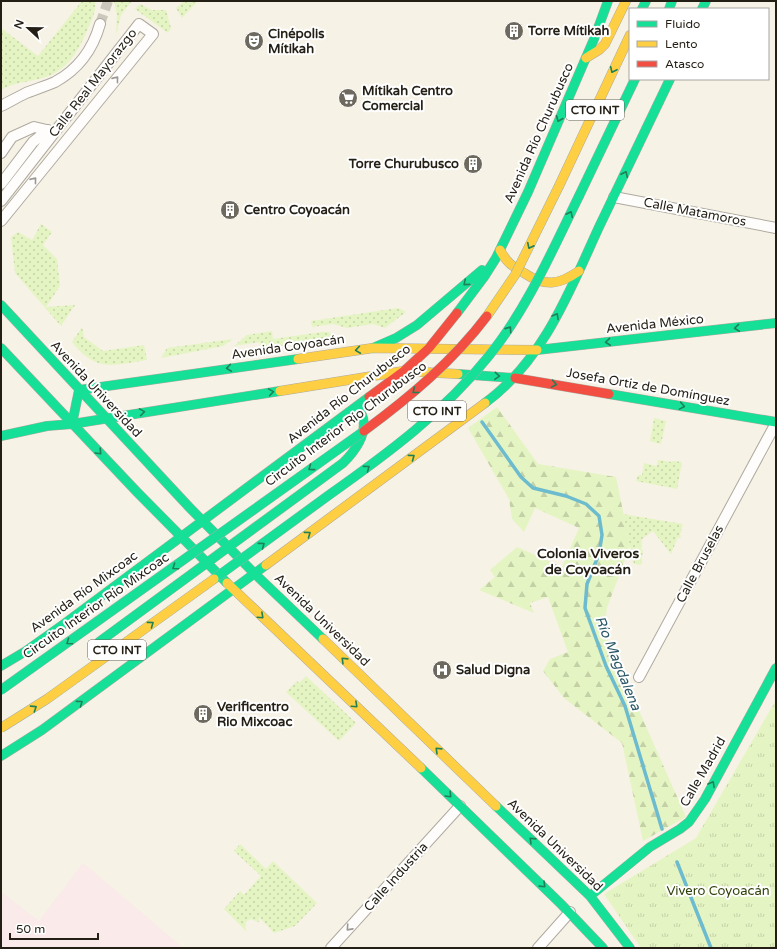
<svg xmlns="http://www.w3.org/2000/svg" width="777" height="949" font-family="'Varela Round',sans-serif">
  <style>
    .education { fill: #faeaea }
    .grass { fill: url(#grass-dots) }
    .forest { fill: url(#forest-firs) }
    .park { fill: url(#park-tufts) }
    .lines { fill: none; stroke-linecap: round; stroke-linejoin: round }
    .stream { stroke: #6cbbce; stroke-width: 3.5 }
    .street-tunnel { stroke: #cdc8bc; stroke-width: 10; stroke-dasharray: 10 5; stroke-linecap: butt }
    .street-casing { stroke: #afaaa0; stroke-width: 12 }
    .fast-casing { stroke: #afaaa0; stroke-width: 10 }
    .slow-casing { stroke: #afaaa0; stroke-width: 10 }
    .jam-casing { stroke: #afaaa0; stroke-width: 10 }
    .street { stroke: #fefdfb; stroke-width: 10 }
    .fast { stroke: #16e098; stroke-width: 9 }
    .slow { stroke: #ffcf43; stroke-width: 9 }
    .jam { stroke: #f24e42; stroke-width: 9 }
    .fast-bridge-casing { stroke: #9eaeae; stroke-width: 10; stroke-linecap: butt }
    .slow-bridge-casing { stroke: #9eaeae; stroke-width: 10; stroke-linecap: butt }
    .jam-bridge-casing { stroke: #9eaeae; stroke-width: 10; stroke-linecap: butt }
    .fast-bridge { stroke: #16e098; stroke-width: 9 }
    .slow-bridge { stroke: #ffcf43; stroke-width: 9 }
    .jam-bridge { stroke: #f24e42; stroke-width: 9 }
    .oneway { stroke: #1d8056 }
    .oneway2 { stroke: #9c9994 }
    .labels { text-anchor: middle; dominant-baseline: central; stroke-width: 4; stroke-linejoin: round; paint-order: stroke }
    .shield { fill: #fff; stroke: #66625b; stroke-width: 1 }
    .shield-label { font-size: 12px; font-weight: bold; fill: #241f15 }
    .poi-label { font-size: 13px; font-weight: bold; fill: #241f15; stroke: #fff; text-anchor: start }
    .street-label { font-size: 13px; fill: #241f15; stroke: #fff }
    .park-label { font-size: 13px; fill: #304208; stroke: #fff }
    .neighbourhood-label { font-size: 14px; font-weight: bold; fill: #241f15; stroke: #fff }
    .water-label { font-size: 14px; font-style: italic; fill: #2b5968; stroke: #fff }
  </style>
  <defs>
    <pattern id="grass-dots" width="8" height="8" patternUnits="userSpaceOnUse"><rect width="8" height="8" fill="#e5f4c3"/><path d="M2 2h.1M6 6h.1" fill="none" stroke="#c4d1a7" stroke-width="1.8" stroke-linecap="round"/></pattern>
    <pattern id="forest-firs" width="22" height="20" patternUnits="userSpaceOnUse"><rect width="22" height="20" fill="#e5f4c3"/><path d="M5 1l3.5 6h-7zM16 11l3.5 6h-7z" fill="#c4d1a7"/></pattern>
    <pattern id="park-tufts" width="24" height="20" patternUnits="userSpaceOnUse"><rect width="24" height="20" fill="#e5f4c3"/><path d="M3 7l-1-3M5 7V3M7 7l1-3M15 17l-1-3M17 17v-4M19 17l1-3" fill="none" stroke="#c4d1a7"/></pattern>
  </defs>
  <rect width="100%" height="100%" fill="#f7f2e6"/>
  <path class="education" d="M83,863L115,890L183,948H1V892L39,921Z"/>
  <path class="grass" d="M82,1H95C97,12 90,23 86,33C76,55 65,73 39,79C26,82 13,83 1,90V28L38,56Z
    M114,1H132L121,15L116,35L117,15Z
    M184,1H198L182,18L176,8Z
    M140,4L152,10H166L171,28L168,33L135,9Z
    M41,224L52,232L43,245L57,259L60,286L46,307L75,305L61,326L15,273L11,237L18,232L32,240Z
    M398,308L406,312L385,328L373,324L347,328L333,324L312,327L311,321Z
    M82,327L84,337L103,351L144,345L147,360C112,365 97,373 72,342Z
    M272,331L273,339L322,332H329L334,337L261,349L260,342L234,346L247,335Z
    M233,339L223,346L161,358L167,348Z
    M654,418L666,421L661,444L650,441Z
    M658,460L672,462L673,461L682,462L677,489L636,481L638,475H642L644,463L657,466Z
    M623,514L683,524L680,535L681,536L680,538L678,537L671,554L653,531L642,539L641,549L643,550L641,565L634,564Z
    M306,676L356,723L339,741L286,692L297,681L299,683Z
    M240,844L266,869L273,861L317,903L295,926L274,933L259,917V922L250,919L246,922L245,927L247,932L224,909L240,891L244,895L261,876L234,851Z"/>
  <path class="forest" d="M497,407L538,464L616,477L630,546L607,608L605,623L607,638L686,817L643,841L622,743L564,698L543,671L550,659L568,652L548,597L530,603L534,613L479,590L495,577L490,570L517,547L562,567L579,528L535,508L524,532L512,519L509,499L468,428Z"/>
  <path class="park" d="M776,700V948H641L604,894L696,838Z"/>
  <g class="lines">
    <path class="stream" d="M482,422L521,477L533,488L566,496L586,504L599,516L602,535L599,554L587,584L585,608L606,666L625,706L662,829
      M677,862L711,948"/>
    <path class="street-tunnel" d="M100,24L108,1"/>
    <defs>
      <path id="street" d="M1,106C9,102 18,97 26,93C36,89 46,86 55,82C79,69 93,49 100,24
        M1,153L12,137L34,127L51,131
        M1,184L33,142L48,130
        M614,197L776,228
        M1,201L139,24L153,34L1,221
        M639,677L776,423
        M331,948L460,806
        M538,948L570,912"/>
      <path id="fast" d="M642,9L646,1
        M669,9L672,1
        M702,9L706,1
        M579,196L635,79
        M1,305L189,507L254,573L323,639
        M457,313L484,277L496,258L528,192L594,39L608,1
        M1,348L137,492L227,583
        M373,348L396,338L417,325L482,270
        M537,350L776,323
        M458,374L515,378
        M609,394L776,422
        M485,403C544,360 570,290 599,227C623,178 646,128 670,79
        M72,424L79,390L298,359
        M1,436L47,426L72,424L280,391
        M99,642L343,463C354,452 367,435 363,418C362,414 359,410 358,406
        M1,666L26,651L64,624L369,397
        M1,756L42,730L266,565
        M421,768L561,904L603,948
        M496,806L590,896L630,948
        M590,896L650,847L680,829L689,822L705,799L776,668"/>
      <path id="slow" d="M586,58L599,50L605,44L626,1
        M559,186L630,35
        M500,250C507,263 512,266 524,273C545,287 559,285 579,271
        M298,359L373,348L537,350
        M280,391L404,371L458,374
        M266,565L485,403
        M227,583L421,768
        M323,639L496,806"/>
      <path id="jam" d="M515,378L609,394
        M369,397L404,371L429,348L457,313"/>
    </defs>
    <use href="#street" class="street-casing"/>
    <use href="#fast" class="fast-casing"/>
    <use href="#slow" class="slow-casing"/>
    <use href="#jam" class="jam-casing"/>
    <use href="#street" class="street"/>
    <use href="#fast" class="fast"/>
    <use href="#slow" class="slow"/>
    <use href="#jam" class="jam"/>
    <defs>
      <path id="fast-bridge" d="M214,579C252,551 291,523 329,495C387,454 444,412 488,357C527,309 552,251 579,196
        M1,690L364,431"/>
      <path id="slow-bridge" d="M487,316L515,275L559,186
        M1,728L47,699L214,579"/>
      <path id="jam-bridge" d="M364,431C410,397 453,361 487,316"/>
    </defs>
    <use href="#fast-bridge" class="fast-bridge-casing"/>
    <use href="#slow-bridge" class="slow-bridge-casing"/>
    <use href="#jam-bridge" class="jam-bridge-casing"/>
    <use href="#fast-bridge" class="fast-bridge"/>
    <use href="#slow-bridge" class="slow-bridge"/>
    <use href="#jam-bridge" class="jam-bridge"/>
  </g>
  <defs><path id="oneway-chevron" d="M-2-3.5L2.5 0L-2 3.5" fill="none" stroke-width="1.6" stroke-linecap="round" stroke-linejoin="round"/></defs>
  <g class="oneway">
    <use href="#oneway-chevron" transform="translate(613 70) rotate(115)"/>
    <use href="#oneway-chevron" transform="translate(559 119) rotate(113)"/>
    <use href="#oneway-chevron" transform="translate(625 174) rotate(-65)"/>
    <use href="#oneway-chevron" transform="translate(570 214) rotate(-64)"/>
    <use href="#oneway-chevron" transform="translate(530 246) rotate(116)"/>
    <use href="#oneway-chevron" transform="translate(466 283) rotate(140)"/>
    <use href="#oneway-chevron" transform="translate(556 316) rotate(-61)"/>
    <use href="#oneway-chevron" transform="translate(737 328) rotate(174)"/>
    <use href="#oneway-chevron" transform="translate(509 329) rotate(-55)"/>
    <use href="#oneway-chevron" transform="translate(608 342) rotate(174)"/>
    <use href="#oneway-chevron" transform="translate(358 350) rotate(172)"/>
    <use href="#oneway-chevron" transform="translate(229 368) rotate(172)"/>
    <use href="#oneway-chevron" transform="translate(497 376) rotate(4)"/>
    <use href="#oneway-chevron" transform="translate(554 384) rotate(10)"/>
    <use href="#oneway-chevron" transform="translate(415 391) rotate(141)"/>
    <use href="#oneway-chevron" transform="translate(271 392) rotate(-9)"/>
    <use href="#oneway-chevron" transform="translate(682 406) rotate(10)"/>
    <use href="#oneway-chevron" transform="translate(142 412) rotate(-9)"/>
    <use href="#oneway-chevron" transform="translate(99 452) rotate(47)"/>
    <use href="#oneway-chevron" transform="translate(412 457) rotate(-36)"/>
    <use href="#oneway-chevron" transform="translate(311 468) rotate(144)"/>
    <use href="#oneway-chevron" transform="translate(367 468) rotate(-36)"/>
    <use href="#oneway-chevron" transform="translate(308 534) rotate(-36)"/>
    <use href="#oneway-chevron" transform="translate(262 545) rotate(-36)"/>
    <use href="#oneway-chevron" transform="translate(175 567) rotate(145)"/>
    <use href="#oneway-chevron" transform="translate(261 616) rotate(43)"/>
    <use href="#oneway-chevron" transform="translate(151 624) rotate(-36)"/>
    <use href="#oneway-chevron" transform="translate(69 642) rotate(145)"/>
    <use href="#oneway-chevron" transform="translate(344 660) rotate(-136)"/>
    <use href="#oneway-chevron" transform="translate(80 703) rotate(-36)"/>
    <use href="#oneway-chevron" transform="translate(355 705) rotate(43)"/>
    <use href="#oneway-chevron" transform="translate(34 708) rotate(-33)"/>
    <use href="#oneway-chevron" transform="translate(438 750) rotate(-136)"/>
    <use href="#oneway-chevron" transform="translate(712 784) rotate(-61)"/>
    <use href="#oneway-chevron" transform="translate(449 795) rotate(46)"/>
    <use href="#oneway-chevron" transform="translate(532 840) rotate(-136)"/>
    <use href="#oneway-chevron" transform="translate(543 885) rotate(44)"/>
  </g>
  <g class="oneway2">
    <use href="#oneway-chevron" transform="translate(116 79) rotate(-51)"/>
    <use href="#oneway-chevron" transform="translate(34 180) rotate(-51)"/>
    <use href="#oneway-chevron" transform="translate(349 928) rotate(132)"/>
  </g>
  <defs>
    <symbol id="building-disc" viewBox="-11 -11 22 22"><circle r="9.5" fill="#6e695e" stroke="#fff"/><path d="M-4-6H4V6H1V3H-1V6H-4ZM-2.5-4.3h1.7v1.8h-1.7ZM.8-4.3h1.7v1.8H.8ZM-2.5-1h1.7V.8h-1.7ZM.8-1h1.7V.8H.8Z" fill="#fff"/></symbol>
    <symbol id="theatre-disc" viewBox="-11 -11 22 22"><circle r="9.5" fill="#6e695e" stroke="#fff"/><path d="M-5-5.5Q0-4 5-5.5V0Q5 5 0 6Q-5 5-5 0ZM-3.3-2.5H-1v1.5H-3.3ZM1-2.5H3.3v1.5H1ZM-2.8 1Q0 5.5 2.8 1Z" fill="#fff"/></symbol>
    <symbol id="supermarket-disc" viewBox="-11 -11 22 22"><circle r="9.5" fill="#6e695e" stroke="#fff"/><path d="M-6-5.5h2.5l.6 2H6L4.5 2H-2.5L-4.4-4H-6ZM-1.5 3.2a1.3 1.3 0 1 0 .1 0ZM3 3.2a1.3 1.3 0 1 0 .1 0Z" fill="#fff"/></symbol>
    <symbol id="hospital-disc" viewBox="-11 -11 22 22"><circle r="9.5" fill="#6e695e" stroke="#fff"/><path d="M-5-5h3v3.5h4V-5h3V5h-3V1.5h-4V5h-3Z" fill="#fff"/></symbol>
  </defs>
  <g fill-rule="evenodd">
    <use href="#building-disc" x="503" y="20" width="22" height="22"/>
    <use href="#theatre-disc" x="243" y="30" width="22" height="22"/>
    <use href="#supermarket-disc" x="337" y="87" width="22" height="22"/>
    <use href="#building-disc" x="462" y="153" width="22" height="22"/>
    <use href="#building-disc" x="219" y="199" width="22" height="22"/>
    <use href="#hospital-disc" x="431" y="659" width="22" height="22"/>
    <use href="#building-disc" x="192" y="703" width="22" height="22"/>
  </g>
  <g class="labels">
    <g class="shield">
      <rect x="566" y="100" width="58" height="20" rx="3"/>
      <rect x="408" y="401" width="58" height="20" rx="3"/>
      <rect x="88" y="640" width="58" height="20" rx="3"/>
    </g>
    <g class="shield-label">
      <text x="595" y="110">CTO INT</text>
      <text x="437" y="411">CTO INT</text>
      <text x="117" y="650">CTO INT</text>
    </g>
    <g class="poi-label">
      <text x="528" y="31">Torre Mítikah</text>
      <text x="268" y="34">Cinépolis<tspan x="268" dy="15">Mítikah</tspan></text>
      <text x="362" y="91">Mítikah Centro<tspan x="362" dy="15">Comercial</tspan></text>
      <text x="459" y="164" text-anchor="end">Torre Churubusco</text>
      <text x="244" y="210">Centro Coyoacán</text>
      <text x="456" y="670">Salud Digna</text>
      <text x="217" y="707">Verificentro<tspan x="217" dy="15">Rio Mixcoac</tspan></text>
    </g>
    <g class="street-label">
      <text transform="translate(93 83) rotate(-52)">Calle Real Mayorazgo</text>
      <text transform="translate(539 133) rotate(-66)">Avenida Río Churubusco</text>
      <text transform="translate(695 212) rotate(11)">Calle Matamoros</text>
      <text transform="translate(655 324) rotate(-6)">Avenida México</text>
      <text transform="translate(288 347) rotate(-8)">Avenida Coyoacán</text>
      <text transform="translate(648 387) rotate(10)">Josefa Ortiz de Domínguez</text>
      <text transform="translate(96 389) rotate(47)">Avenida Universidad</text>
      <text transform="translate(349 394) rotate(-38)">Avenida Río Churubusco</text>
      <text transform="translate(346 424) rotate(-37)">Circuito Interior Río Churubusco</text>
      <text transform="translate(700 564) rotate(-62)">Calle Bruselas</text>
      <text transform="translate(84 592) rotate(-36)">Avenida Río Mixcoac</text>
      <text transform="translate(96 606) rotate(-35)">Circuito Interior Río Mixcoac</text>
      <text transform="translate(322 620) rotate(44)">Avenida Universidad</text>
      <text transform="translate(703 772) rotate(-60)">Calle Madrid</text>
      <text transform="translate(555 845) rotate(44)">Avenida Universidad</text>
      <text transform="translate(396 877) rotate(-48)">Calle Industria</text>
    </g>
    <g class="park-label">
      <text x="718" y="891">Vivero Coyoacán</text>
    </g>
    <g class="neighbourhood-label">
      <text x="588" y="553">Colonia Viveros<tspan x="588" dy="16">de Coyoacán</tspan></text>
    </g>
    <g class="water-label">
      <text transform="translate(618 663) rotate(68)">Río Magdalena</text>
    </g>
  </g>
  <rect width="777" height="949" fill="none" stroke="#241f15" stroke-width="4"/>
  <rect x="629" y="8" width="140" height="72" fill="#ffffff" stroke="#a7a5a1"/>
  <rect x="637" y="21" width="20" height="6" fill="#16e098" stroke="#a7a5a1"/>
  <text x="665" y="28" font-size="12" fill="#241f15">Fluido</text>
  <rect x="637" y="41" width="20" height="6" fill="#ffcf43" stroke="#a7a5a1"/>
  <text x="665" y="48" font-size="12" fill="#241f15">Lento</text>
  <rect x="637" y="61" width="20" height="6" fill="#f24e42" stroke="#a7a5a1"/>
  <text x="665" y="68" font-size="12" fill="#241f15">Atasco</text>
  <g transform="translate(28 28) rotate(292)" stroke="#ffffff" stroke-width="3" paint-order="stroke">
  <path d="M0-3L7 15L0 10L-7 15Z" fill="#241f15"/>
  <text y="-6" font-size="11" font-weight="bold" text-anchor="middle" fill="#241f15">N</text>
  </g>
  <path d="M10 933v6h88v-6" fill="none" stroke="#241f15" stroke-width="2"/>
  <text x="16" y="933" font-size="12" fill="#241f15" stroke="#ffffff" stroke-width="3" paint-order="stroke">50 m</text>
</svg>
